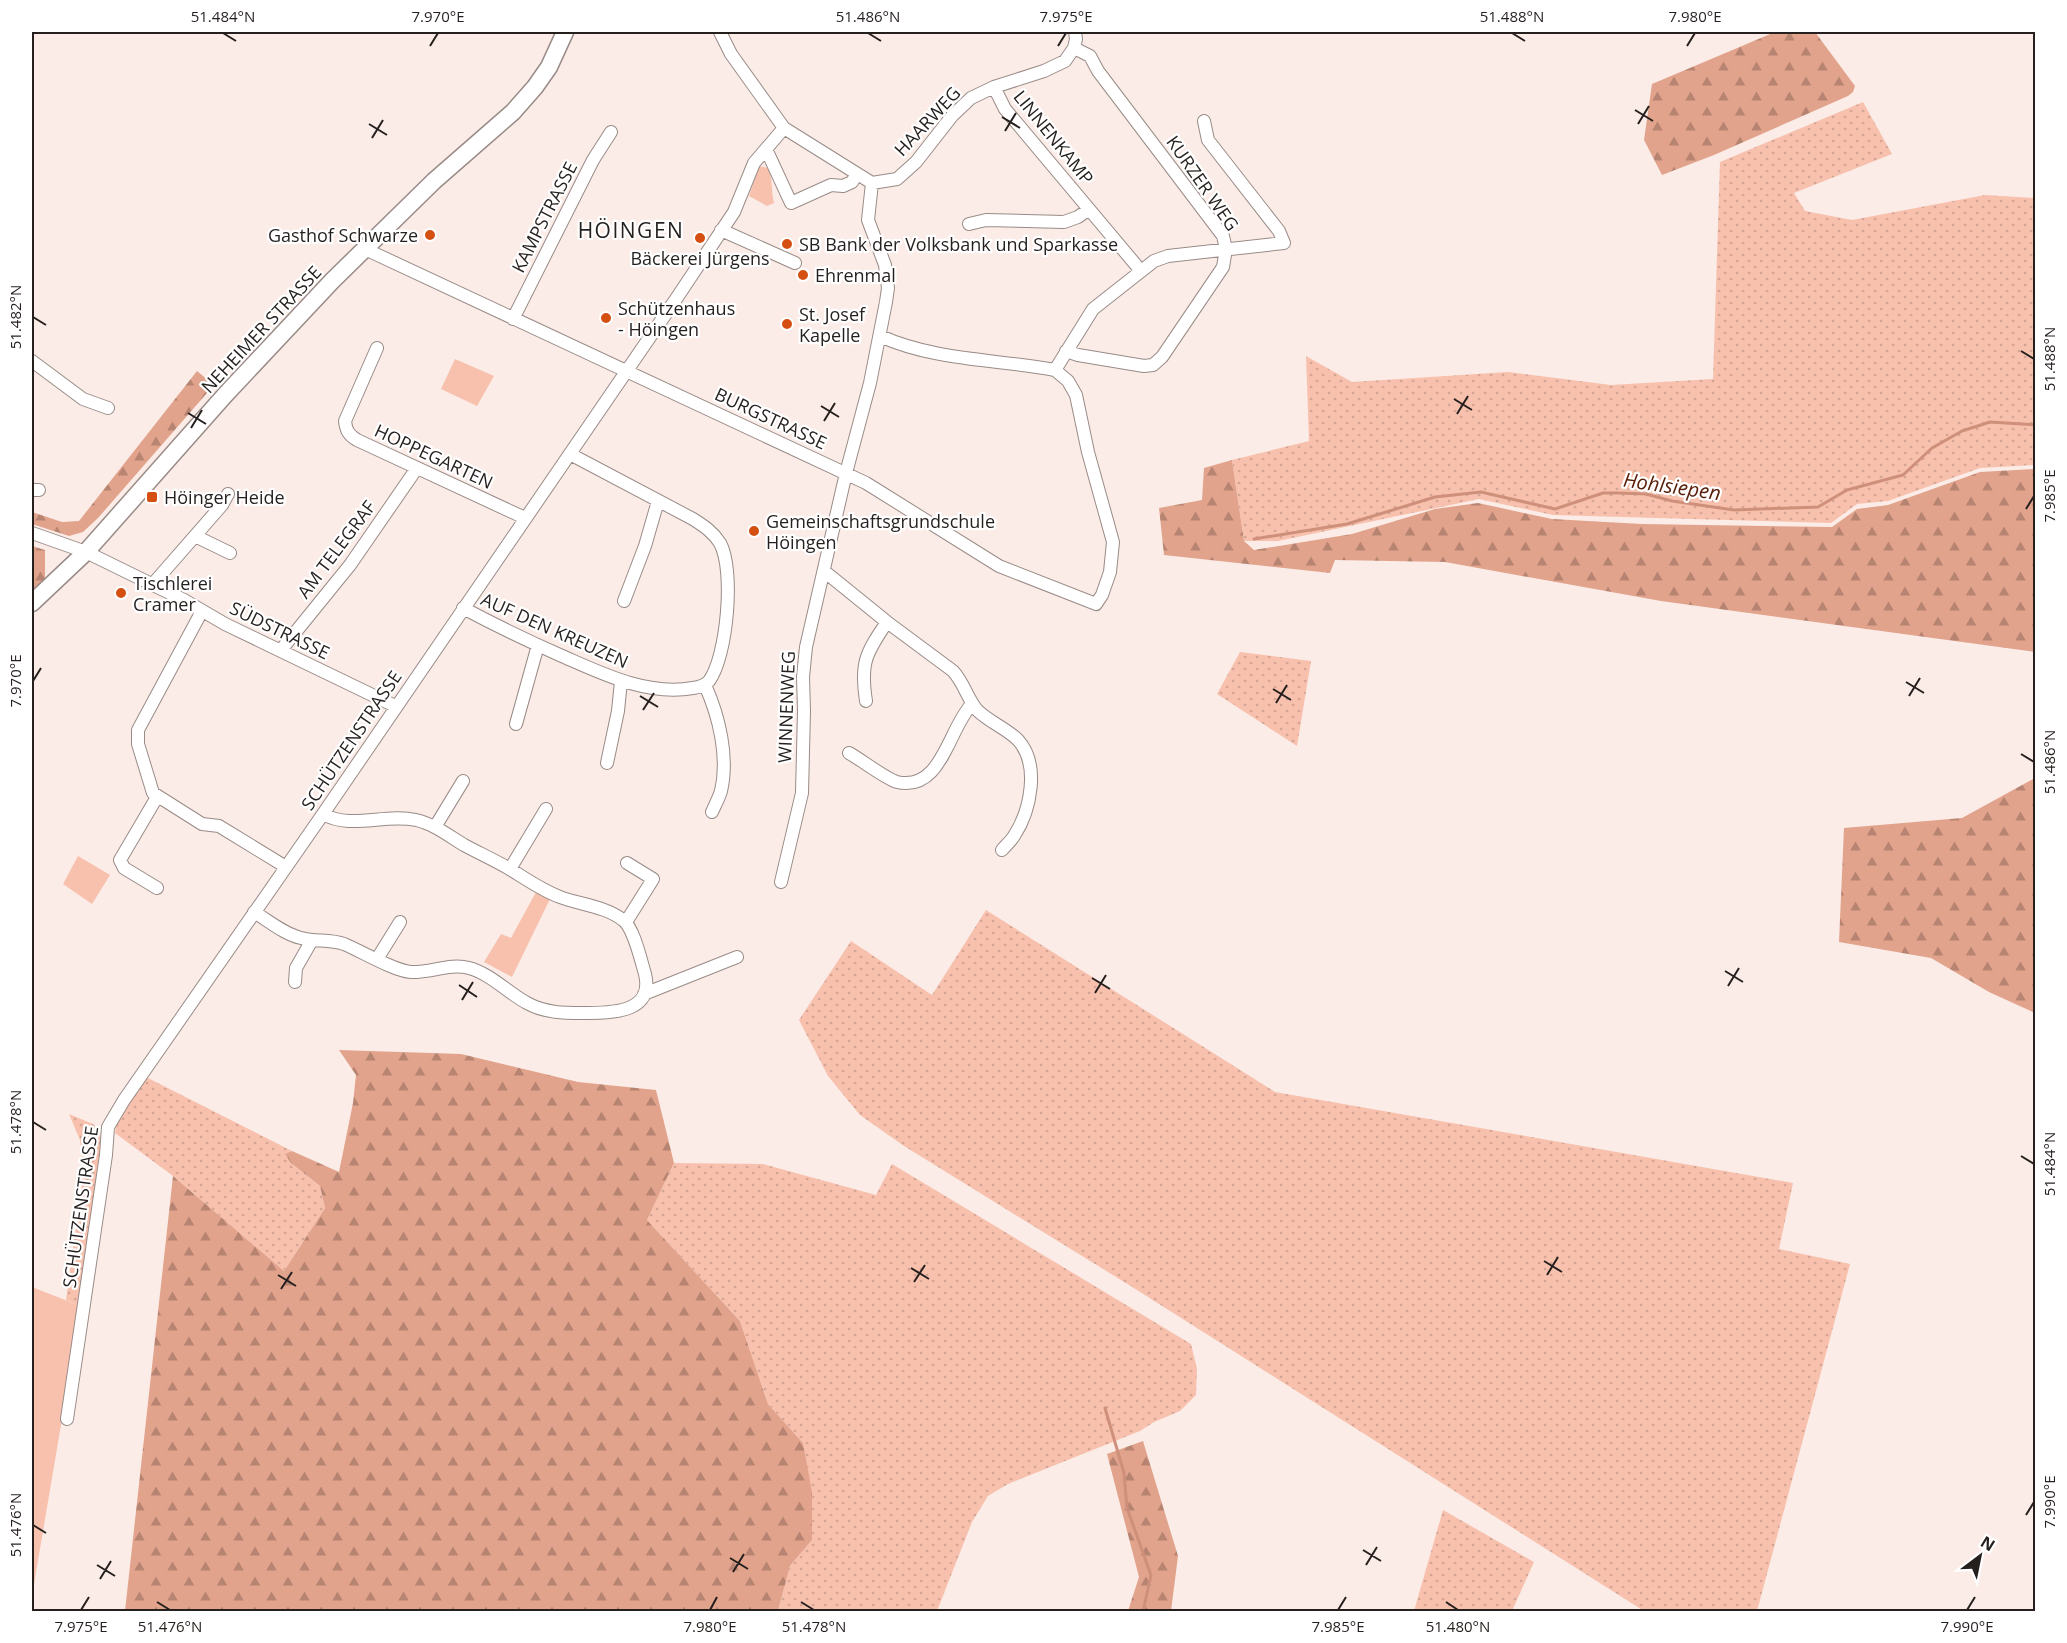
<svg xmlns="http://www.w3.org/2000/svg" width="2067" height="1643" font-family="'Open Sans',sans-serif">
  <style>
    .grass { fill: url(#grass-dots) }
    .forest { fill: url(#forest-firs) }
    .park { fill: #f8c1ad }
    .lines { fill: none; stroke-linecap: round; stroke-linejoin: round }
    .stream { stroke: #ce907a; stroke-width: 3 }
    .street-casing { stroke: #998b87; stroke-width: 14 }
    .secondary-casing { stroke: #998b87; stroke-width: 19 }
    .street { stroke: #fff; stroke-width: 12 }
    .secondary { stroke: #fff; stroke-width: 16 }
    .ticks { fill: none; stroke: #251f1e; stroke-width: 2 }
    .poi-dot { fill: #d44f10; stroke: #fff; stroke-width: 2 }
    .labels { text-anchor: middle; dominant-baseline: central; stroke-width: 4.5; stroke-linejoin: round; paint-order: stroke }
    .street-label { font-size: 18px; fill: #251f1e; stroke: #fff }
    .poi-label { font-size: 18px; fill: #251f1e; stroke: #fff; text-anchor: start }
    .water-label { font-size: 20px; font-style: italic; fill: #592009; stroke: #fff }
    .quarter-label { font-size: 21px; letter-spacing: 1.5px; fill: #251f1e; stroke: #fff }
    .neatline { fill: none; stroke: #251f1e; stroke-width: 2 }
    .ticks-label { font-size: 15px; text-anchor: middle; fill: #251f1e }
  </style>
  <defs>
    <pattern id="grass-dots" width="8" height="8" patternUnits="userSpaceOnUse" patternTransform="scale(1.5)"><rect width="8" height="8" fill="#f8c1ad"/><path d="M2 2h.1M6 6h.1" fill="none" stroke="#d4a594" stroke-width="1.8" stroke-linecap="round"/></pattern>
    <pattern id="forest-firs" width="22" height="20" patternUnits="userSpaceOnUse" patternTransform="scale(1.5)"><rect width="22" height="20" fill="#e2a38c"/><path d="M5 1l3.5 6h-7zM16 11l3.5 6h-7z" fill="#b78472"/></pattern>
  </defs>
  <rect width="100%" height="100%" fill="#fbece7"/>
  <path class="grass" d="M1863,102L1892,154L1794,193L1805,211L1852,220L1985,195L2035,198V465L1980,468L1888,501L1857,504L1831,523L1553,515L1479,499L1278,541H1244L1232,460L1309,441L1306,356L1352,382L1508,372L1611,385L1713,379L1720,162Z
    M1240,652L1311,661L1297,746L1217,694Z
    M986,910L1275,1092L1793,1183L1779,1249L1850,1264L1757,1611H1644L1129,1285L904,1146L860,1115L828,1076L799,1020L851,941L932,995Z
    M146,1077L292,1151L286,1154L291,1163L320,1186L325,1208L284,1271L173,1176L115,1133L117,1119Z
    M69,1114L93,1124L100,1131L101,1148L78,1305L66,1300L84,1169L80,1140Z
    M674,1163L763,1164L876,1195L892,1164L1191,1344L1197,1369L1196,1395L1180,1411L1154,1422L1140,1431L1008,1484L988,1496L972,1522L937,1611H778L790,1566L812,1540L803,1443L768,1404L740,1321L647,1220Z
    M1443,1510L1534,1562L1512,1611H1414Z"/>
  <path class="forest" d="M1775,32H1815L1855,86L1853,92L1848,96L1714,155L1662,175L1644,140L1652,84Z
    M197,371L214,385L98,518L83,532L69,536L32,524V512L62,522L79,521Z
    M1232,460L1244,541L1254,550L1352,534L1435,509L1478,503L1552,519L1642,524L1832,527L1857,509L1888,505L1980,472L2035,469V652L1661,601L1445,562L1335,560L1330,573L1164,555L1159,508L1202,500L1204,468Z
    M32,546L45,550V579L32,592Z
    M2035,740V1013L1989,992L1931,958L1839,942L1844,828L1962,818L2033,779Z
    M339,1050L461,1054L578,1082L656,1090L674,1163L647,1220L740,1321L768,1404L803,1443L812,1492V1540L790,1566L778,1611H125L173,1176L284,1271L325,1208L320,1186L291,1163L285,1154L292,1151L339,1172L353,1103L356,1075Z
    M1143,1441L1178,1556L1171,1611H1128L1139,1577L1107,1454Z"/>
  <path class="park" d="M759,166L768,168C773,179 771,191 774,203L767,206L749,196Z
    M455,359L494,376L477,406L441,389Z
    M78,856L110,875L92,904L63,884Z
    M536,892L550,899L512,977L484,962L501,934L511,938Z
    M32,1287L78,1305L62,1419L32,1596Z"/>
  <g class="lines">
    <path class="stream" d="M1254,539L1347,524L1435,497L1481,492L1555,509L1603,493H1618L1646,494L1672,501L1734,510L1818,507L1847,490L1903,475L1932,448L1962,431L1990,422L2036,425
      M1105,1408L1124,1473L1127,1508L1151,1575L1143,1612"/>
    <defs>
      <path id="street" d="M720,32L731,54L784,128L872,183L897,179L916,162L952,116L971,98L994,87L1044,71L1065,61L1074,48L1076,39L1075,32
        M994,87L1005,109L1141,271
        M766,149L791,203L831,185L843,186L852,182L857,174
        M969,224L986,220L1064,222L1078,217L1089,209
        M721,230L795,263
        M365,249L866,483L999,566L1096,604L1102,595L1110,572L1113,542L1088,452L1076,395L1068,381L1055,370C995,359 936,361 880,336
        M513,319L593,160L611,132
        M377,348L345,421C346,431 349,435 357,440L525,518
        M1066,351L1078,355L1144,366L1153,365L1162,357L1223,267L1226,249L1223,236L1098,71L1090,56L1074,48
        M32,361L83,399L108,408
        M1055,370L1093,309L1154,261L1168,256L1284,243L1279,231L1208,140L1204,121
        M32,490H39
        M32,533L86,552L184,600L225,624L395,706
        M195,536L230,553
        M824,571L887,622L953,671C964,683 967,698 977,710C989,722 1006,728 1018,740C1040,764 1031,810 1014,836C1011,841 1006,845 1002,850
        M152,585L222,505L228,494
        M624,601L645,546L658,501
        M463,608C495,625 528,641 562,656C603,674 647,696 693,688C699,687 705,686 709,681C727,657 735,570 720,543C713,532 704,526 693,519L570,454
        M202,611L138,730V744L153,793L202,824L219,826L286,867
        M281,650L350,565L417,468
        M705,685C719,716 729,757 721,791C719,798 715,805 712,812
        M866,701C860,663 866,653 887,622
        M516,724L538,645
        M849,753C860,759 886,779 897,782C942,792 948,729 972,704
        M607,763L618,711L621,681
        M157,797L120,860L124,868L157,888
        M435,827L463,781
        M510,869L546,809
        M781,882L802,793L804,711L803,677L806,647L846,473L870,383L886,302L888,288L885,265L868,220L872,183
        M254,912C269,921 284,934 301,938C315,942 330,939 344,944C361,951 394,971 411,972C430,973 450,963 469,968C491,974 508,993 527,1003C547,1014 568,1013 589,1013C615,1013 654,1011 645,974C641,961 634,928 623,920C605,906 581,905 560,897C541,890 525,878 508,868C494,860 479,853 464,845C449,836 434,824 416,820C385,813 351,830 323,814
        M626,922L653,879L627,863
        M377,959L400,922
        M295,982L296,968L312,940
        M644,994L737,957
        M67,1419L106,1155L108,1127L124,1100L323,814L676,299L734,212L754,163L784,128"/>
      <path id="secondary" d="M32,603L86,552L225,395L332,281L434,181L513,112L535,87L549,67L565,32"/>
    </defs>
    <use href="#street" class="street-casing"/>
    <use href="#secondary" class="secondary-casing"/>
    <use href="#street" class="street"/>
    <use href="#secondary" class="secondary"/>
  </g>
  <path class="ticks" d="M223,33L236,41M868,33L881,41M1512,33L1525,41M430,46L438,33M1058,46L1066,33M1687,46L1695,33M1635,110L1653,121M1002,117L1020,128M369,124L387,135M1638,124L1649,106M1005,131L1016,113M372,138L383,120M33,317L46,325M2021,351L2034,359M1454,399L1472,410M821,406L839,417M188,413L206,424M1457,414L1468,396M824,421L835,403M191,428L202,410M2026,509L2034,496M33,681L41,668M1906,682L1924,693M1273,689L1291,700M640,696L658,707M1909,696L1920,678M1276,703L1287,685M643,710L654,693M2021,754L2034,762M1725,971L1743,982M1092,978L1110,989M459,985L477,997M1728,986L1739,968M1095,993L1106,975M462,1000L473,982M33,1122L46,1130M2021,1156L2034,1164M1544,1261L1562,1272M911,1268L929,1279M278,1275L296,1286M1547,1275L1558,1257M914,1282L925,1265M281,1289L292,1272M2026,1515L2034,1502M33,1525L46,1533M1363,1550L1381,1561M730,1558L748,1569M97,1565L115,1576M1366,1565L1377,1547M733,1572L744,1554M100,1579L111,1561M157,1602L170,1610M801,1602L814,1610M1446,1602L1458,1610M81,1610L89,1597M710,1610L717,1597M1338,1610L1346,1597M1967,1610L1975,1597"/>
  <g class="poi-dot">
    <circle cx="430" cy="235" r="6"/>
    <circle cx="700" cy="238" r="6"/>
    <circle cx="787" cy="244" r="6"/>
    <circle cx="803" cy="275" r="6"/>
    <circle cx="606" cy="318" r="6"/>
    <circle cx="787" cy="324" r="6"/>
    <rect x="146" y="491" width="12" height="12" rx="3"/>
    <circle cx="754" cy="531" r="6"/>
    <circle cx="121" cy="593" r="6"/>
  </g>
  <g class="labels">
    <g class="street-label">
      <text transform="translate(927 121) rotate(-47)">HAARWEG</text>
      <text transform="translate(1054 137) rotate(51)">LINNENKAMP</text>
      <text transform="translate(1203 183) rotate(55)">KURZER WEG</text>
      <text transform="translate(544 217) rotate(-63)">KAMPSTRASSE</text>
      <text transform="translate(261 329) rotate(-47)">NEHEIMER STRASSE</text>
      <text transform="translate(771 418) rotate(25)">BURGSTRASSE</text>
      <text transform="translate(434 456) rotate(25)">HOPPEGARTEN</text>
      <text transform="translate(336 549) rotate(-53)">AM TELEGRAF</text>
      <text transform="translate(280 630) rotate(26)">SÜDSTRASSE</text>
      <text transform="translate(555 630) rotate(24)">AUF DEN KREUZEN</text>
      <text transform="translate(786 707) rotate(-88)">WINNENWEG</text>
      <text transform="translate(351 740) rotate(-56)">SCHÜTZENSTRASSE</text>
      <text transform="translate(80 1207) rotate(-82)">SCHÜTZENSTRASSE</text>
    </g>
    <g class="poi-label">
      <text x="418" y="235" text-anchor="end">Gasthof Schwarze</text>
      <text x="799" y="244">SB Bank der Volksbank und Sparkasse</text>
      <text x="700" y="258" text-anchor="middle">Bäckerei Jürgens</text>
      <text x="815" y="275">Ehrenmal</text>
      <text x="618" y="308">Schützenhaus<tspan x="618" dy="21">- Höingen</tspan></text>
      <text x="799" y="314">St. Josef<tspan x="799" dy="21">Kapelle</tspan></text>
      <text x="164" y="497">Höinger Heide</text>
      <text x="766" y="521">Gemeinschaftsgrundschule<tspan x="766" dy="21">Höingen</tspan></text>
      <text x="133" y="583">Tischlerei<tspan x="133" dy="21">Cramer</tspan></text>
    </g>
    <g class="water-label">
      <text transform="translate(1672 486) rotate(8)">Hohlsiepen</text>
    </g>
    <g class="quarter-label">
      <text x="631" y="230">HÖINGEN</text>
    </g>
  </g>
  <rect width="2067" height="1643" fill="none" stroke="#ffffff" stroke-width="66"/>
  <g transform="translate(1980 1556) rotate(32)" stroke="#ffffff" stroke-width="4.5" paint-order="stroke">
  <path d="M0-4.5L10 22L0 15L-10 22Z" fill="#251f1e"/>
  <text y="-9" font-size="16" font-weight="bold" text-anchor="middle" fill="#251f1e">N</text>
  </g>
  <rect x="33" y="33" width="2001" height="1577" class="neatline"/>
  <g class="ticks-label">
    <text x="223" y="22">51.484°N</text>
    <text x="438" y="22">7.970°E</text>
    <text x="868" y="22">51.486°N</text>
    <text x="1066" y="22">7.975°E</text>
    <text x="1512" y="22">51.488°N</text>
    <text x="1695" y="22">7.980°E</text>
    <text transform="translate(16 317) rotate(-90)" y="5">51.482°N</text>
    <text transform="translate(2050 359) rotate(-90)" y="5">51.488°N</text>
    <text transform="translate(2050 496) rotate(-90)" y="5">7.985°E</text>
    <text transform="translate(16 681) rotate(-90)" y="5">7.970°E</text>
    <text transform="translate(2050 762) rotate(-90)" y="5">51.486°N</text>
    <text transform="translate(16 1122) rotate(-90)" y="5">51.478°N</text>
    <text transform="translate(2050 1164) rotate(-90)" y="5">51.484°N</text>
    <text transform="translate(2050 1502) rotate(-90)" y="5">7.990°E</text>
    <text transform="translate(16 1525) rotate(-90)" y="5">51.476°N</text>
    <text x="81" y="1632">7.975°E</text>
    <text x="170" y="1632">51.476°N</text>
    <text x="710" y="1632">7.980°E</text>
    <text x="814" y="1632">51.478°N</text>
    <text x="1338" y="1632">7.985°E</text>
    <text x="1458" y="1632">51.480°N</text>
    <text x="1967" y="1632">7.990°E</text>
  </g>
</svg>
